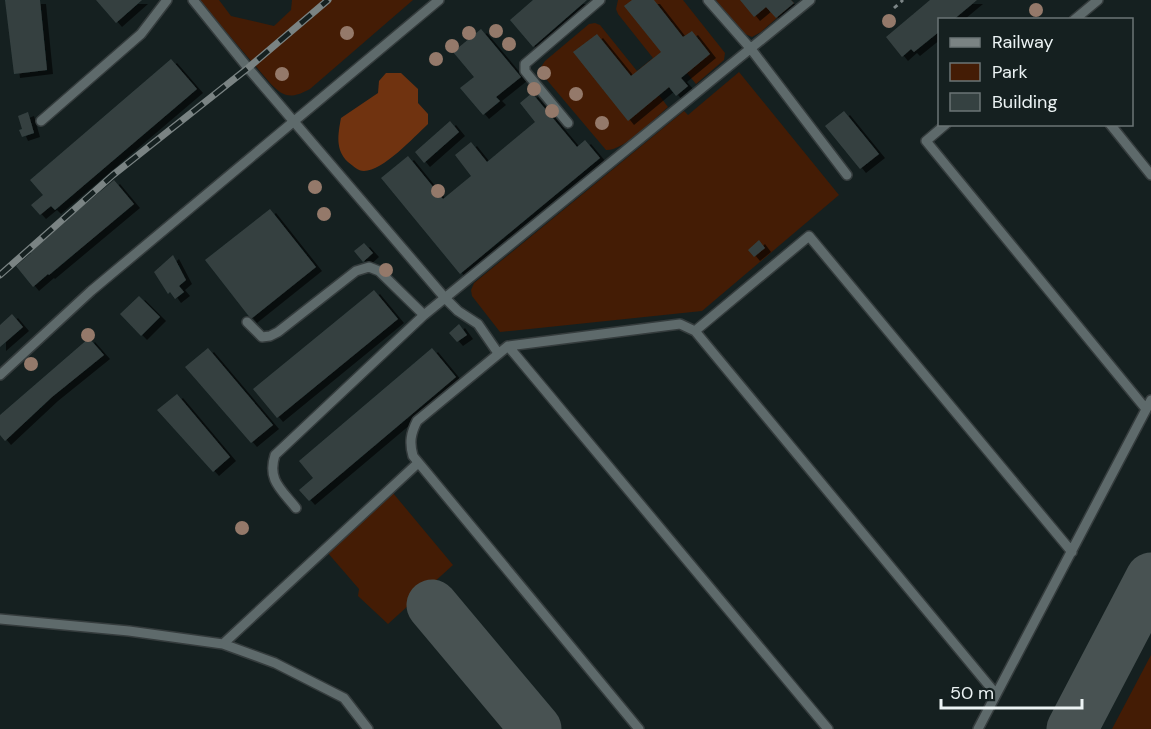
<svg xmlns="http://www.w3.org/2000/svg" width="1151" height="729" font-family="'DM Sans',sans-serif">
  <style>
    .green { fill: #441c05 }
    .forest { fill: #703310 }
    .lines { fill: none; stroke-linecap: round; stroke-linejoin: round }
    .taxiway { stroke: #485252; stroke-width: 51 }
    .building { fill: #354141; filter: url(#shadow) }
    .lane-casing { stroke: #353c3d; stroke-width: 12 }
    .path { stroke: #7c8586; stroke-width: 3; stroke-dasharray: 4.5 4.5; stroke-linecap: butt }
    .lane { stroke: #5e6a6b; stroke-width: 9 }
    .rail-casing { stroke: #7a8383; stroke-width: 7 }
    .rail { stroke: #152020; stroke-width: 4.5; stroke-dasharray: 14; stroke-linecap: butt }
    .tree { fill: #94796a }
  </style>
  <defs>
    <filter id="shadow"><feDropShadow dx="6" dy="4" stdDeviation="0" flood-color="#0009"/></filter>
  </defs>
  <rect width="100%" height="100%" fill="#152020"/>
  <path class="green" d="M199,0H219L231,16L274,26L291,10L292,0H413L310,89C291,99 284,98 270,83Z
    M618,0H683L725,53L724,60L696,84L687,73L659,95L668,107C654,119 624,151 606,150L541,73V67L545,61L589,24L595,23L600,25L637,71L653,58L618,14L616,9Z
    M716,0H791L794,3L761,32L752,37L740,32Z
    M739,72L839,195L702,311L500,332L472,296L471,290L474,283L684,111L688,115Z
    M393,493L453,565L388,624L358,596L359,589L327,552Z
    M1151,655V729H1112Z"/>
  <path class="forest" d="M386,73H401L418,89V103L428,114V124C414,137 383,171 364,171C358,171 353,166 348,162C335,150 338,134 341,118L378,93L379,81Z"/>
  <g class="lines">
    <path class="taxiway" d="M432,605L536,729
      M1072,729L1151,578"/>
  </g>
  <path class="building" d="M5,0H40L47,70L14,74Z
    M96,0H142L116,23Z
    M533,0H587L533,47L510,20Z
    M632,0H654L683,37L692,31L710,54L681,78L688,86L676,96L669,87L628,121L573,52L597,34L631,76L661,52L624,6Z
    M740,0H791L794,3L776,18L766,7L754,17Z
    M930,0H977L953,20H940V31L914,52L911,49L902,57L886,37Z
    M481,29L521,77L496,97L500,101L483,115L460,88L474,77L453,52Z
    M171,59L197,89L55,210L51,206L40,215L31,205L43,195L30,180Z
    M532,93L577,147L585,140L600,158L460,274L381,178L408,156L443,199L471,176L455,155L471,142L487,162L535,122L520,103Z
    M844,111L879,154L860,169L825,126Z
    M28,112L34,133L22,137L19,130L22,129L18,116Z
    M450,121L459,132L424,163L415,152Z
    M114,180L134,204L49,275L48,274L33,287L16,266L31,253L29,251Z
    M270,209L316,267L251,319L205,260Z
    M759,240L765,248L754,257L748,250Z
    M364,243L373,253L363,262L354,251Z
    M173,255L186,280L179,286L184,292L175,299L170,292L168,294L154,272Z
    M374,290L398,319L277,418L253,389Z
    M139,296L160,317L141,336L120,314Z
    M12,314L23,327L0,347V325Z
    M459,324L467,335L457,342L449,333Z
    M89,338L104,355L52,397L5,441L0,435V415Z
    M208,348L273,425L251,443L185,367Z
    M432,348L456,377L309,501L299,490L313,478L299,461Z
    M177,394L230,457L213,472L157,410Z"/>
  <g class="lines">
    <defs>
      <path id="lane" d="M193,0L248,68L445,298L458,311L478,324L498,353
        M708,0L751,49L847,175
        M1074,20L1098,0
        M41,121L141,34L167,0
        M568,123L525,71V64L600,0
        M946,124L926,141L1146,409
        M1110,124L1151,175
        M247,322L262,337L270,336L278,332L356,271L369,267L379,271L424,315
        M695,331L809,236L1072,552
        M508,346L828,729
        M0,375L91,291L439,0
        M296,508C281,489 267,480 275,455L424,315L810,0
        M0,619L129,631L223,644L275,663L344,698L368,729
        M223,644L418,463
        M639,729L413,456C409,442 411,433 417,421L508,346L680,324L695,331L996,694
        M978,729L1151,400"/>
    </defs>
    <use href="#lane" class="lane-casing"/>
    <path class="path" d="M894,8L903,0"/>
    <use href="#lane" class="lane"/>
    <defs>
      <path id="rail" d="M0,275L113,175L248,68L328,0"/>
    </defs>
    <use href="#rail" class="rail-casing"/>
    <use href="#rail" class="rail"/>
  </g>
  <g class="tree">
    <circle cx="1036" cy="10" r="7"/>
    <circle cx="889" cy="21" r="7"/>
    <circle cx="496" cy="31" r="7"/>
    <circle cx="347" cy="33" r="7"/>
    <circle cx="469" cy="33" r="7"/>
    <circle cx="509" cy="44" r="7"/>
    <circle cx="452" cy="46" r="7"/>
    <circle cx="436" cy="59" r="7"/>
    <circle cx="544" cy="73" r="7"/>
    <circle cx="282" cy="74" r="7"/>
    <circle cx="534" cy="89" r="7"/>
    <circle cx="576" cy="94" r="7"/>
    <circle cx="552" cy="111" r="7"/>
    <circle cx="602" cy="123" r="7"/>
    <circle cx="315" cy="187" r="7"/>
    <circle cx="438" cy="191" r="7"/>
    <circle cx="324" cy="214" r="7"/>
    <circle cx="386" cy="270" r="7"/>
    <circle cx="88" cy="335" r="7"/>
    <circle cx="31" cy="364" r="7"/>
    <circle cx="242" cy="528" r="7"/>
  </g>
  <rect x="938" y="18" width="195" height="108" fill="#152020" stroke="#6b7475" stroke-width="1.5"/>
  <rect x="950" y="38" width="30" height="9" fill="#7a8383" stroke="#6b7475" stroke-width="1.5"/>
  <text x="992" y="48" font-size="18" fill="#ecf3f4">Railway</text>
  <rect x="950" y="63" width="30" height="18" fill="#441c05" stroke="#6b7475" stroke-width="1.5"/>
  <text x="992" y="78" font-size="18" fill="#ecf3f4">Park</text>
  <rect x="950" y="93" width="30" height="18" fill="#354141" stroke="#6b7475" stroke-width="1.5"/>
  <text x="992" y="108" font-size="18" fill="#ecf3f4">Building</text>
  <path d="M941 699v9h141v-9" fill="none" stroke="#ecf3f4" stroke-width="3"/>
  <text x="950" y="699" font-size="18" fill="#ecf3f4" stroke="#152020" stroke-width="4.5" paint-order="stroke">50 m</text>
</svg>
